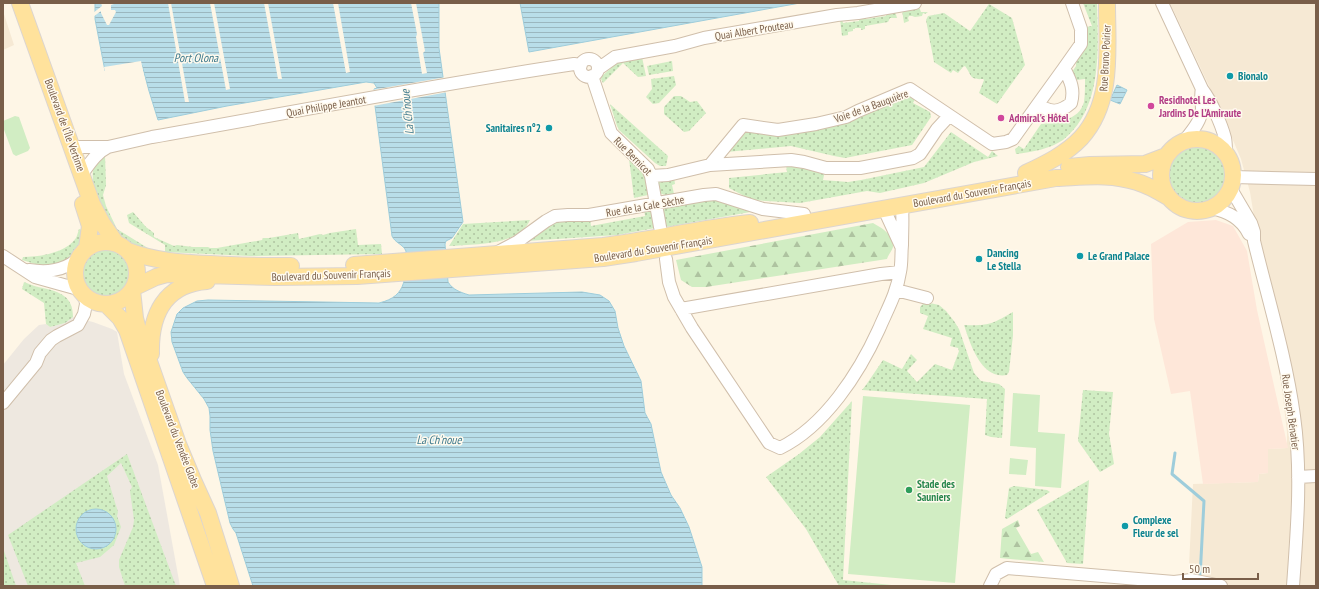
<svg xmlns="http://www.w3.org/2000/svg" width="1319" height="589" font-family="'PT Sans Narrow',sans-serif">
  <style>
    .residential { fill: #f6e9d4 }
    .commercial { fill: #fee7d9 }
    .industrial { fill: #eee8e0 }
    .grass { fill: url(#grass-dots) }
    .forest { fill: url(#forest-firs) }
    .pitch { fill: #d1edc3 }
    .water { fill: url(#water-rules); stroke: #9ecddb }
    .pier { fill: #fef6e6 }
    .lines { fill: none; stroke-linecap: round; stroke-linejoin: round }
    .stream { stroke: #9ecddb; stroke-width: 3 }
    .minor-casing { stroke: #d0bfab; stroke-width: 14 }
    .major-casing { stroke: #dcd5d0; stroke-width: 18 }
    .minor { stroke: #fff; stroke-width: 12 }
    .major { stroke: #ffe29c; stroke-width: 16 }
    .culture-dot { fill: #0f9aa8; stroke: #fffaee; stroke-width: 1.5 }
    .hotel-dot { fill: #d1479c; stroke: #fffaee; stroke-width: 1.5 }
    .leisure-dot { fill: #2e9e5b; stroke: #fffaee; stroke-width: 1.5 }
    .labels { text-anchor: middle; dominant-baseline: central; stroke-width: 3; stroke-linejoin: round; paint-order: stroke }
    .street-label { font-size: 11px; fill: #795e49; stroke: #fffaee }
    .culture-label { font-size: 11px; font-weight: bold; fill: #0d838f; stroke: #fffaee; text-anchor: start }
    .hotel-label { font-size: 11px; font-weight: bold; fill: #b23c85; stroke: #fffaee; text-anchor: start }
    .leisure-label { font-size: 11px; font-weight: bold; fill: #27864d; stroke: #fffaee; text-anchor: start }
    .water-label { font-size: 12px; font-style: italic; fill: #417b8e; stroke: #fffaee }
  </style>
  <defs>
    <pattern id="grass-dots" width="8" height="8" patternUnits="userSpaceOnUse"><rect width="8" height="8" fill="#d1edc3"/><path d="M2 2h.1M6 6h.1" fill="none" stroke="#aec3a0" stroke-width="1.8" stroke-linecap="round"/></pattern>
    <pattern id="forest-firs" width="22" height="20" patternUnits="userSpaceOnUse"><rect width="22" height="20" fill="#d1edc3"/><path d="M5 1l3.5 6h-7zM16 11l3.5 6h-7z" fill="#aec3a0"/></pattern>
    <pattern id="water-rules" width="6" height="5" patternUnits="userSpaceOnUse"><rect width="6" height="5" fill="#b9dee9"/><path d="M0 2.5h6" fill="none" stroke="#9bb7bf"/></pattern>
  </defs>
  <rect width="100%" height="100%" fill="#fef6e6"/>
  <path class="residential" d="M1170,3H1316V586H1188L1193,484L1258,482L1259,474L1268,473V449L1287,448V432L1281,381L1250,192L1241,159L1218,105Z
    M3,11L14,45L3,50Z"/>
  <path class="commercial" d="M1216,220L1233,226L1247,251L1257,310L1288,448L1268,449V473L1259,474L1258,482L1203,484L1190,391L1171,394L1154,319L1151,244L1188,222Z"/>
  <path class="industrial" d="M73,317L93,322L112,329L117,332L124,374L158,465L180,586H3V365L24,339L39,325L46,324L50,327L65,323Z"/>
  <path class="grass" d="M1083,3H1097C1098,49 1103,108 1063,140C1050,149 1032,152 1016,154L1015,149L1019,146L1024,149L1041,124C1057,122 1079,121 1084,102C1085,95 1085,86 1085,79L1077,80L1072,72L1076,66V58L1086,27L1092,26Z
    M989,4L1012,18L1025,65L997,104L979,93L984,80L983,79C969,80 972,75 965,66L963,67L958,73L953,70L951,73L934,62L926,20L928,16L944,13L970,31Z
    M919,7L921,12H928L925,14L923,13L922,16L915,17L912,16H909L908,18L909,21L904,23L902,10Z
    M895,11L897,18H890L888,22L865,26V29L861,30V28H855V29H853V31L848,32V35L842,36L840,19H842L843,23L859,21V17L865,16L866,19L886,16V12Z
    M642,57L646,76L638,77L623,63L603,83L601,79L602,76L618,62Z
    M672,61L673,71L649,75L647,66Z
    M674,76L676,85L659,103L653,104L646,97L652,89L651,79Z
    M899,94L916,97L913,103L930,112L931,117L912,145L845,158L834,156L791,146L726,152L745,129L775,133Z
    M674,96H681L690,102L697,101L706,113L689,131L684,132L664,114V107Z
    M610,104L668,156L666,166H660L655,163L619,130L617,126Z
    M951,132L988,157L992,151L998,156L974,162L924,183L880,193L867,191L800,203L752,200L729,188V178L787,172L786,165L825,170L823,180L848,182L861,180L924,167Z
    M1167 175a30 30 0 1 1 60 0a30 30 0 1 1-60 0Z
    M105,155L106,185L103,195L106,206L117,229L151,250C141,248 133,246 125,240C110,228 87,187 94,167C96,162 101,158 105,155Z
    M631,158L644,170L646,176L648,195L634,198L629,159Z
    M674,177L675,184L672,185L674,194L665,195L659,193L657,183L658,180Z
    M710,198L756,211L666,227L663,208Z
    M644,209L649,210L652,213L655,228L617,235L526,241L556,220L590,219L591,226L645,216Z
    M133,212L146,227L154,233V237L174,246L177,245L193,247H208L210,248H217L262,240L263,238H269L298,233L299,239L320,234L323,235L330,233L356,229L358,245L381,244L382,254L250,256L165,252V245L129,223L127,215Z
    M530,220C519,246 473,244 449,246L463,224Z
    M79,229L83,230L79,244L69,259L61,264L42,266L22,260L23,257C39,257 66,253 76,238C77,236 78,232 79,229Z
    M82 273a24 24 0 1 1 48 0a24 24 0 1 1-48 0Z
    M24,282C30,284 36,287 43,288C60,292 73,296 73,317L65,323L50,327L46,324L44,303L22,289Z
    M925,302L939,305L946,311L954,321L959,329L974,373L981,381L999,384L1005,389L1002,438L991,437L985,435L987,399L862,390L866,385L883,360L902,369L911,354L917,360L907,371L917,382L935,364L952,370L959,351L958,348L950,346L952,338L923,329L928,316L920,313V307Z
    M1013,312V335L1009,372L1007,375C981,380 970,343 964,325C989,326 992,324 1013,312Z
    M1083,390L1113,392L1109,434L1114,464L1100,472L1078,441Z
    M852,401L843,580L901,586H839L806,529L766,477L799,454L820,437Z
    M127,454L176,586H125L119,567V560L133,527L134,520L130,491L132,487L121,463L107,476L118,512L117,516L121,527L114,545L100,557L76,563L85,586H28L8,535Z
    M1089,480L1083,564L1067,563L1037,510Z
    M1014,486L1047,490L1050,492L1007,519L1005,518L1009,488Z
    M3,548L16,586H3Z"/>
  <path class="forest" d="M873,223C882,228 894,235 893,247C892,251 888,255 887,259L706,287H692L681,280L676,260Z
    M1018,520L1020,526L1016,528L1031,554L1038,552L1044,562L1000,558L1002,529Z"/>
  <path class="pitch" d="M15,116L19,117L30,148L28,151L16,156L13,154L3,127V121Z
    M1013,393L1040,395L1038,432L1065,434L1061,488L1035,486L1036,448L1010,446Z
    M863,396L970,405L955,583L848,574Z
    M1010,458L1028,460L1026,475L1009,474Z"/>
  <path class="water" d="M95,3H439V48L463,222L452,238L446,241L445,244L448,282C453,290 460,292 469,295L582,292L600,295L609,301L615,311L618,328L624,346L641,381L645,413L651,424L661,472L671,495L680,508L689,527L702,567V586H253L236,533L233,529L230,523L213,451L210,430V416L209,408L204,399L187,378L183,372L172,342L171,332L177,314L183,308L197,301L208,300L379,303C409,296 405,275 406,251C403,244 395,243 392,236L375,106L374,89L377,88L374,83L366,82L227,106L158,120L149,91L142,65L105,71L95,19Z
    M520,3H800L529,52Z
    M1117,85L1127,90L1120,104L1110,100Z
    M76 529a20 20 0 1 1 40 0a20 20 0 1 1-40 0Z"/>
  <path class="pier" d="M101,3H117L111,5V10H115L116,12L109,25H107L101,13V11L93,17V13L102,6Z
    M168,3H171L189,102H185Z
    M210,3H214L230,89L226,90Z
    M264,3H268L282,79H278Z
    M333,3H338L350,72L346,73Z
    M411,3H416L425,51L423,53L427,73L422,74L416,37L417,34Z
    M141,61L148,94L141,67L105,73L104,67Z
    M446,77L448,92L373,106L372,90Z"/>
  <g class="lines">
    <path class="stream" d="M1175,453L1172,474L1204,501L1200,578"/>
    <defs>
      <path id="minor" d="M1162,3L1202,89C1211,101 1221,123 1225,138C1226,143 1226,149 1226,154
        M580 68a9 9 0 1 1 18 0a9 9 0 1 1-18 0Z
        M598,69L615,57L675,46L704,38L837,15L858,13L915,3
        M592,76L611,133L648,169L651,176L660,227
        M1038,104L1064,68
        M1185,140C1192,131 1201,121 1202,109C1202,102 1200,96 1202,89
        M73,147H108L152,137C293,112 433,85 574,64L581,65
        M710,165L743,125L778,130L816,124L846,117L858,111L910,89L992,144L1006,142L1013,139L1038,104C1049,113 1060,113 1071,103C1075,89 1070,80 1064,68L1081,44V29L1072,3
        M82,174C90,163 96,153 108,147
        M651,176L668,175L710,165L791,160L804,162L826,168H860L913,158L920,154L937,129L949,116
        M1233,177L1316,179
        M1231,189L1251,223L1254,232V241C1268,299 1286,357 1294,416C1302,472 1297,530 1293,586
        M1212,208C1228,212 1241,218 1249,234
        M884,209L901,246
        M498,252L517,242L546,221L555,216L568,215H589L704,195L716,194L763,209L804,214
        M3,256L35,277L78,289
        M666,259L669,282L674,297L692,328L769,443L780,448C825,426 859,373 879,329C887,310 897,293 900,272C902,263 901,254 902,245C902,232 903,219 902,206
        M29,270C47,273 62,271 77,260
        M896,290L927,298
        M681,309L881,274L900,272
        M3,403L36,363L40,353L51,340L57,336L78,325L84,314L86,304L85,297
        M1298,477L1316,476
        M990,586L996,574L1007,568L1174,582L1191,580L1221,586"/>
      <path id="major" d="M20,3L92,204L102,223L116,243
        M1161 175a36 36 0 1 1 72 0a36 36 0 1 1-72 0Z
        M1069,167L1090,165L1145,164L1166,156
        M1026,173C1045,164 1066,154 1081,138C1114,102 1107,49 1107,3
        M83,204L90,226L87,248
        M75 273a31 31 0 1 1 62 0a31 31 0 1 1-62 0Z
        M128,251C155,261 182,263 210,264C237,266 264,266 291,266
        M354,265L603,246C652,240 701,228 750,223
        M133,288L156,277L167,274L275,277L357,276L603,258L636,253L1056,178C1083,177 1110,173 1137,182C1148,185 1158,191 1168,197
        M132,290L135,318L138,330L178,444L193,480L208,513L231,586
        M107,305L120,318L127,330L215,586
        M151,354C150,315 164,284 207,281"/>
    </defs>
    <use href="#minor" class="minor-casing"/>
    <use href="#major" class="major-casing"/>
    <use href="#minor" class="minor"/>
    <use href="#major" class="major"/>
  </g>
  <g class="culture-dot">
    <circle cx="1230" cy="76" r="4"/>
    <circle cx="549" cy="128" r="4"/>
    <circle cx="1080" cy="256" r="4"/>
    <circle cx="979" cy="259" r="4"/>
    <circle cx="1125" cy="526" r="4"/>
  </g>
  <g class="hotel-dot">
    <circle cx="1151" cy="106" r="4"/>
    <circle cx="1001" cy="118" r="4"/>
  </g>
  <circle class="leisure-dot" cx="909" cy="490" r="4"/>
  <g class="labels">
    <g class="street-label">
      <text transform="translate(754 30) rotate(-9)">Quai Albert Prouteau</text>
      <text transform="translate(1105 58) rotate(-87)">Rue Bruno Poirier</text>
      <text transform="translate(326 106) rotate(-10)">Quai Philippe Jeantot</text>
      <text transform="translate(871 106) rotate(-20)">Voie de la Bauquière</text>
      <text transform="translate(65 125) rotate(70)">Boulevard de l'Île Vertime</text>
      <text transform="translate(633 156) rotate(45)">Rue Bernicot</text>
      <text transform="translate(972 193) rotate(-10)">Boulevard du Souvenir Français</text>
      <text transform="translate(645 206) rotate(-10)">Rue de la Cale Sèche</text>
      <text transform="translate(653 249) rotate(-9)">Boulevard du Souvenir Français</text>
      <text transform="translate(331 275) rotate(-2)">Boulevard du Souvenir Français</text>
      <text transform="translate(1291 412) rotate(82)">Rue Joseph Bénatier</text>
      <text transform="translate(178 439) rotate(69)">Boulevard du Vendée Globe</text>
    </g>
    <g class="culture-label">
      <text x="1238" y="76">Bionalo</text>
      <text x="541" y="128" text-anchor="end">Sanitaires n°2</text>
      <text x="987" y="253">Dancing<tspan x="987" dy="13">Le Stella</tspan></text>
      <text x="1088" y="256">Le Grand Palace</text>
      <text x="1133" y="520">Complexe<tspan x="1133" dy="13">Fleur de sel</tspan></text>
    </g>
    <g class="hotel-label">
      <text x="1159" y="100">Residhotel Les<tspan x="1159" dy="13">Jardins De L’Amiraute</tspan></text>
      <text x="1009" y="118">Admiral's Hôtel</text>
    </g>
    <g class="leisure-label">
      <text x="917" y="484">Stade des<tspan x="917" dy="13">Sauniers</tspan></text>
    </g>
    <g class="water-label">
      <text x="196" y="57">Port Olona</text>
      <text transform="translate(407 112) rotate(-96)">La Ch'noue</text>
      <text x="439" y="439">La Ch'noue</text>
    </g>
  </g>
  <rect width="1319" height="589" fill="none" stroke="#795e49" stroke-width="8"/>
  <path d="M1183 573v6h75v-6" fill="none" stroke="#795e49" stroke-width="2"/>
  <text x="1189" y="573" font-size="12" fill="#795e49" stroke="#fffaee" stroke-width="3" paint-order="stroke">50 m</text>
</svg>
